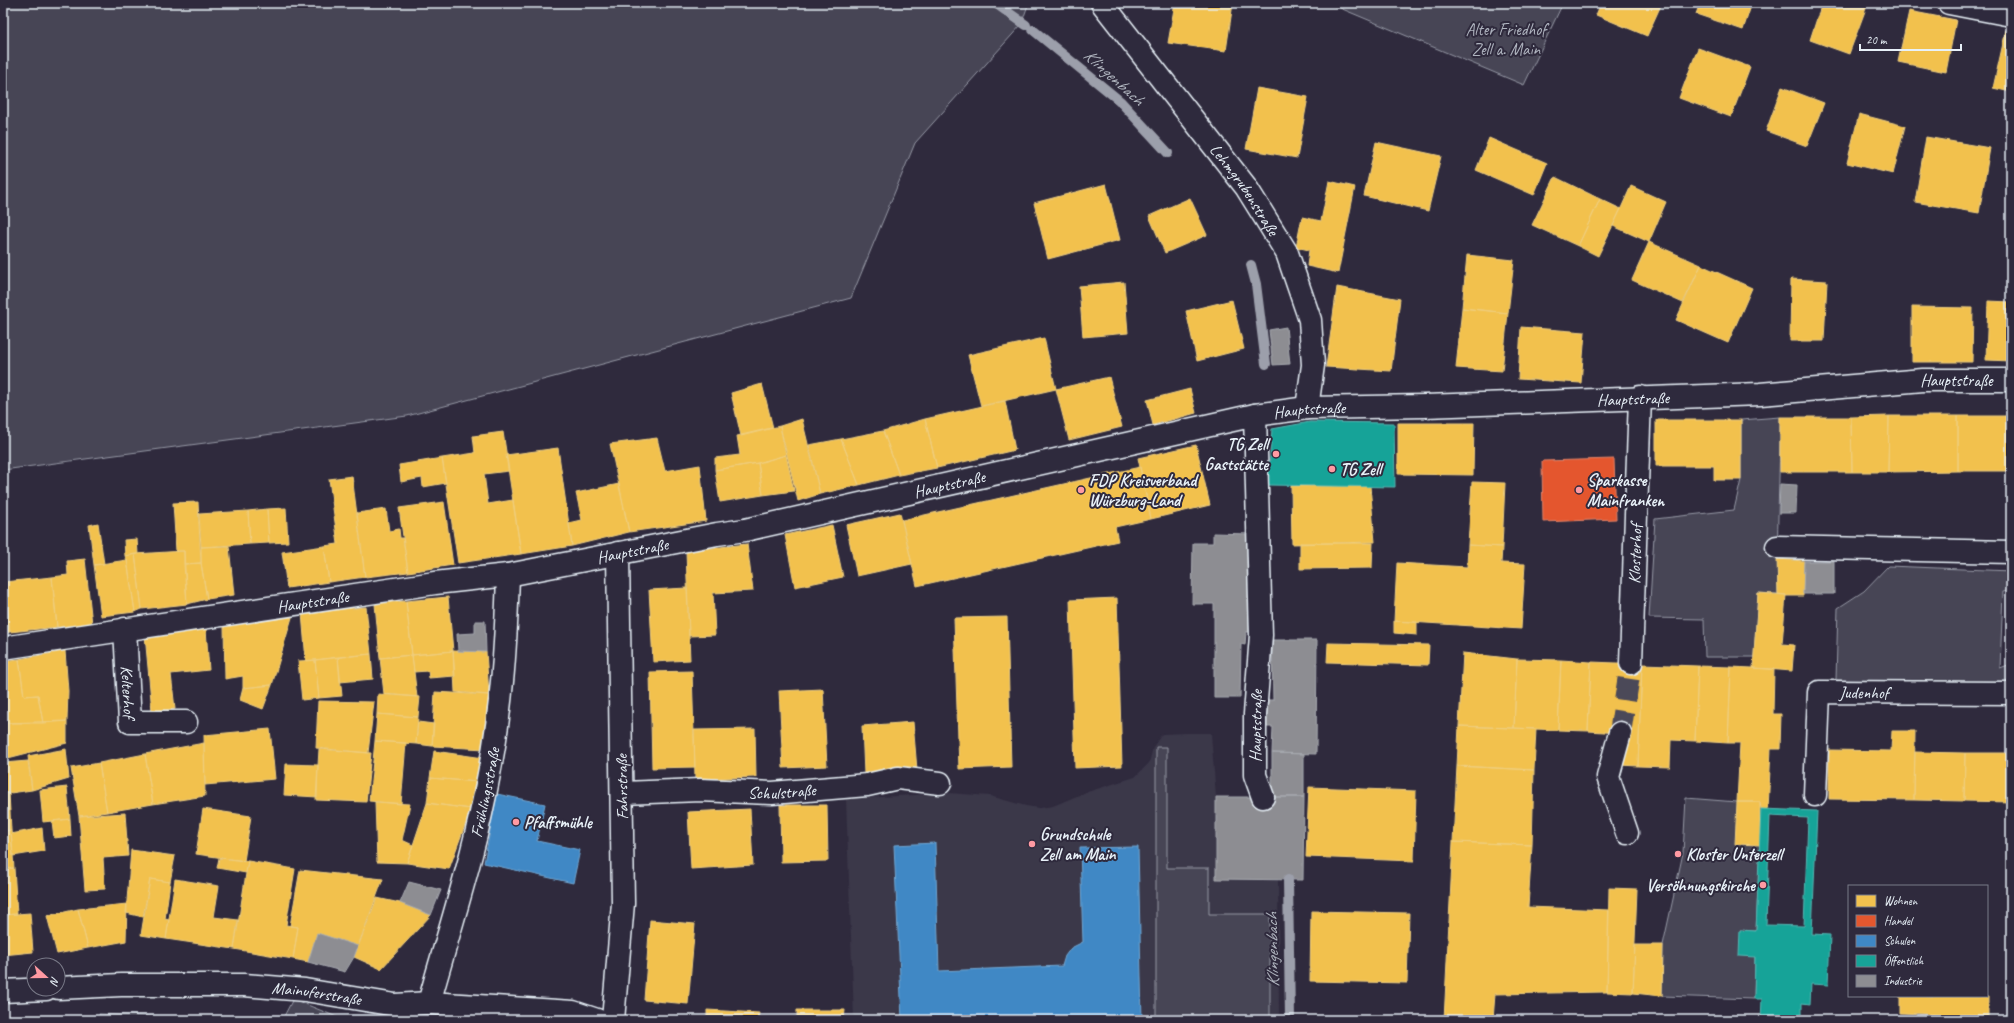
<svg xmlns="http://www.w3.org/2000/svg" width="2014" height="1023" font-family="Caveat,sans-serif">
  <style>
    .built { fill: #3b3749 }
    .green { fill: #464455; stroke: #979aa6 }
    .homes { fill: #f2c14e; stroke: #efcf81 }
    .shops { fill: #e4572e; stroke: #e5856b }
    .schools { fill: #3f88c5; stroke: #72a8d4 }
    .public { fill: #17a398; stroke: #56bab5; fill-rule: evenodd }
    .industry { fill: #8d8d92; stroke: #a8abb1 }
    .lines { fill: none; stroke-linecap: round; stroke-linejoin: round }
    .stream { stroke: #9c9fab; stroke-width: 10 }
    .street-tunnel { stroke: #4b4859; stroke-width: 22; stroke-dasharray: 22 11; stroke-linecap: butt }
    .street-casing { stroke: #e8f1f8; stroke-width: 25 }
    .street { stroke: #2f2a3d; stroke-width: 22 }
    .poi-dot { fill: #ff9aa2; stroke: #2f2a3d; stroke-width: 1.5 }
    .labels { text-anchor: middle; dominant-baseline: central; stroke-width: 4; stroke-linejoin: round; paint-order: stroke }
    .park-label { font-size: 17px; fill: #afb4bf; stroke: #2f2a3d }
    .street-label { font-size: 17px; fill: #e8f1f8; stroke: #2f2a3d }
    .poi-label { font-size: 17px; font-weight: bold; fill: #e8f1f8; stroke: #2f2a3d; text-anchor: start }
    .water-label { font-size: 18px; font-style: italic; fill: #afb4be; stroke: #2f2a3d }
  </style>
  <rect width="100%" height="100%" fill="#2f2a3d"/>
  <filter id="ink" filterUnits="userSpaceOnUse"><feTurbulence type="fractalNoise" baseFrequency=".025" numOctaves="2"/><feDisplacementMap in="SourceGraphic" scale="8" xChannelSelector="R" yChannelSelector="G"/><feConvolveMatrix kernelMatrix="1 2 1 2 8 2 1 2 1" color-interpolation-filters="sRGB"/></filter>
  <g filter="url(#ink)">
    <path class="built" d="M1185,733H1211L1216,797V879H1278L1279,1020H854L846,799L949,793L990,796L1026,806L1040,808L1053,806L1084,793L1135,777L1149,763L1153,747L1162,734Z"/>
    <path class="green" d="M3,3H1027L1028,5L1021,25L915,143L851,298L407,416L3,470Z
      M1328,3H1563L1524,85Z
      M1780,417C1780,476 1776,535 1778,594L1758,593L1754,657H1705L1704,619L1649,618L1655,519L1734,510L1741,480V420Z
      M1888,566L2011,571V590L2003,592L2000,668L2011,664V685L1836,680L1838,608L1864,591Z
      M1156,747H1167V868H1209V914H1270V1020H1156Z
      M1686,798L1737,802L1760,845L1756,931L1740,930L1755,957L1754,999L1662,996L1663,945L1683,853Z
      M293,999L344,1020H282Z
      M99,1014L220,1019L233,1020H102Z"/>
    <path class="homes" d="M1175,3H1233L1226,51L1168,43Z
      M1601,3H1662L1647,36L1596,15Z
      M1700,3H1752L1743,30L1696,14Z
      M1822,3H1868L1849,54L1810,40Z
      M1909,11L1956,20L1946,72L1898,62Z
      M2006,30L2011,31V92L1993,88Z
      M1698,48L1750,67L1731,117L1679,98Z
      M1782,87L1824,103L1807,146L1766,131Z
      M1257,88L1308,97L1297,158L1246,149Z
      M1859,114L1905,126L1893,174L1847,163Z
      M1926,137L1990,148L1979,213L1915,202Z
      M1489,138L1547,163L1534,195L1476,170Z
      M1376,142L1441,156L1428,211L1364,196Z
      M1555,177L1600,199L1578,246L1532,225Z
      M1329,181L1355,187L1338,273L1307,266L1309,250L1296,247L1302,217L1321,221Z
      M1106,184L1120,240L1048,259L1034,203Z
      M1631,186L1666,202L1649,242L1613,226Z
      M1190,198L1207,235L1165,253L1149,216Z
      M1600,199L1621,209L1598,256L1578,246Z
      M1649,242L1701,265L1683,303L1632,280Z
      M1467,255L1514,260L1508,313L1462,308Z
      M1701,265L1752,288L1728,343L1676,320Z
      M1791,279L1827,281L1824,341H1790Z
      M1124,282L1128,333L1083,337L1079,286Z
      M1337,287L1400,299L1391,371L1326,367Z
      M1232,300L1244,349L1197,361L1186,311Z
      M1988,301L2011,302V361L1986,360Z
      M1912,307L1973,308L1972,362H1912Z
      M1462,308L1508,313L1502,371L1456,368Z
      M1521,327L1585,332L1581,383L1518,379Z
      M1044,338L1056,389L981,406L968,355Z
      M1109,377L1122,427L1069,440L1056,389Z
      M762,384L773,428L741,436L731,393Z
      M1190,389L1196,413L1153,425L1147,400Z
      M1005,401L1015,450L937,468L925,419Z
      M1889,416L1888,472H1852L1851,417Z
      M1889,416H1958V471L1888,472Z
      M1958,416H2011V471H1958Z
      M1780,417H1851L1852,472H1780Z
      M802,419L820,494L798,501L780,426Z
      M925,419L937,468L899,475L883,431Z
      M1656,420H1741V480H1714V466H1656Z
      M1398,423H1474L1473,475L1398,474Z
      M780,426L786,455L758,463L715,470V458L740,455L737,436Z
      M883,431L899,475L859,485L841,439Z
      M503,432L509,471L484,474L488,504L513,500L521,554L458,563L442,458L475,453L473,436Z
      M657,438L665,471L700,465L706,521L629,532L610,444Z
      M841,439L859,485L820,494L809,445Z
      M1196,445L1210,505L1151,519L1138,458Z
      M558,448L572,546L521,554L506,455Z
      M786,455L794,491L763,495L758,463Z
      M442,458L446,483L423,487L422,478L401,482L399,465Z
      M758,463L763,495L720,502L715,470Z
      M1140,467L1151,519L1115,527L1118,541L917,586L902,520Z
      M352,476L365,577L329,582L324,546L338,544L329,479Z
      M1472,482L1505,483L1502,547L1468,545Z
      M619,484L629,532L572,546L569,523L582,520L576,493Z
      M1291,486H1370L1375,542L1292,544Z
      M198,502L201,563L184,564V551H176L173,503Z
      M444,502L453,565L408,572L399,508Z
      M286,508L288,542L269,543L267,509Z
      M267,509L269,543L250,544L248,511Z
      M386,509L389,531L399,529L400,538H403L408,572L365,577L357,513Z
      M248,511L250,544L201,547L199,514Z
      M900,513L912,564L857,576L846,525Z
      M98,523L104,564L94,565L89,525Z
      M832,525L843,577L795,587L785,535Z
      M137,539L138,554L125,556L124,540Z
      M1300,543H1373L1372,568L1300,569Z
      M747,544L753,591L713,593L715,635L689,636L686,551Z
      M1468,545L1502,547L1501,563L1525,564L1521,629L1394,621L1397,563L1467,567Z
      M229,546L234,595L207,599L201,563V547Z
      M324,546L329,582L287,588L282,552Z
      M184,551L187,604L142,609L135,554Z
      M135,554L142,609L135,612L127,560L125,556Z
      M85,559L92,624L57,627L52,577L68,575L67,561Z
      M1777,559L1804,561L1803,596H1785L1786,595L1778,594Z
      M127,560L135,612L101,616L94,565Z
      M201,563L207,599L187,604L184,564Z
      M52,577L57,627L10,632L4,582Z
      M3,588H5L10,632L3,633Z
      M687,588L690,660L653,662L649,590Z
      M1758,593L1786,595L1782,644L1794,645L1792,671L1753,668Z
      M448,597L453,651L412,655L406,601Z
      M1117,598L1122,766L1075,768L1070,600Z
      M406,601L412,655L380,658L375,604Z
      M366,607L371,654L306,661L302,613Z
      M293,614L272,685L243,688V676L225,679L224,626Z
      M1007,617L1011,767L959,769L954,618Z
      M1394,621L1417,622V635L1394,633Z
      M206,629L209,670L171,674L175,709L152,711L145,635Z
      M1328,643L1429,645L1428,665L1327,662Z
      M65,651L68,691L67,721L43,723L38,695L24,696L19,659Z
      M453,651L486,652L489,695L455,692Z
      M453,651L455,676L429,678L428,671L414,672L412,655Z
      M1463,653L1517,659L1514,728L1459,726Z
      M371,654L373,679L340,682L338,657Z
      M412,655L417,697L384,694L380,658Z
      M338,657L342,696L319,698L315,660Z
      M19,659L24,696L38,695L43,723H3V661Z
      M1517,659L1561,660L1558,730L1514,728Z
      M315,660L319,698L302,700L298,661Z
      M1561,660L1591,662L1588,731L1558,730Z
      M1591,662L1642,664L1638,766L1619,765L1620,733L1588,731Z
      M1642,664L1698,666L1695,741L1671,740L1670,767L1638,766Z
      M1698,666L1731,667L1728,743L1695,741Z
      M1731,667L1774,669L1773,714H1781L1780,749H1771L1768,810L1761,809L1760,802H1737L1740,743H1728Z
      M692,671L695,767L652,768L650,672Z
      M272,685L263,709L240,700L243,688Z
      M823,689L827,766L783,768L779,691Z
      M435,692L489,695L485,749L432,746Z
      M378,694L420,697L418,717L377,714Z
      M318,701L374,702L368,753L316,748Z
      M377,714L418,717L416,744L375,741Z
      M67,721V743L4,759L3,723Z
      M418,722L434,724L432,746L416,744Z
      M913,722L917,770L864,774L862,726Z
      M1459,726L1536,729L1534,770L1457,766Z
      M270,729L275,779L205,785L204,735Z
      M755,729L756,777L695,779L694,730Z
      M1892,731H1915L1914,800L1829,799V750L1891,751Z
      M375,741L406,743L401,804L369,801Z
      M204,743L205,796L153,804L145,754Z
      M66,749L69,779L32,790L28,756Z
      M319,749L371,753L366,802L316,800Z
      M434,751L484,758L478,782L430,778Z
      M1915,752L1965,753L1964,801L1914,800Z
      M1965,753H2011V802L1964,801Z
      M145,754L153,804L107,812L99,763Z
      M28,761L32,790L3,794V763Z
      M99,763L107,812L79,816L71,768Z
      M286,764L318,765L317,797L284,795Z
      M1457,766L1534,770L1532,845L1453,842Z
      M430,778L478,782L471,809L427,803Z
      M67,787L70,819L43,822L40,790Z
      M1309,787L1416,791L1414,861L1306,857Z
      M9,793L11,830L3,831V794Z
      M375,802L410,804L402,840L413,845L407,863L377,862Z
      M1737,802H1760V845L1735,844Z
      M427,803L471,809L449,869L407,863Z
      M780,805H827L828,861L781,862Z
      M203,809L251,816L244,861L196,854Z
      M750,809L753,865L691,869L688,812Z
      M125,813L128,856L103,858L105,889L85,890L79,816Z
      M70,819L71,836L54,838L52,821Z
      M42,828L44,851L13,856L11,834Z
      M11,830L14,868L3,869V831Z
      M1453,842L1532,845L1528,907L1609,910L1607,992L1495,994L1493,1020H1444Z
      M131,850L175,856L170,882L150,879L143,917L126,913Z
      M219,858L248,861L246,873L217,868Z
      M248,861L295,869L286,925L298,927L293,959L234,949Z
      M14,868L17,914L3,915V869Z
      M300,870L383,879L358,946L317,933L308,962L293,959L298,927L290,926Z
      M150,879L170,882L165,919L169,920L166,939L141,935Z
      M175,879L219,886L214,917L238,920L234,949L166,939Z
      M1609,888L1637,889L1633,993L1607,992Z
      M377,898L400,903L431,915L381,969L354,957Z
      M127,904L126,941L88,948L78,909Z
      M78,909L88,948L57,954L47,916Z
      M1311,911L1409,913L1407,983L1310,981Z
      M30,913L33,952L3,955V915Z
      M650,920L695,924L688,1004L644,1000Z
      M1635,945H1663L1662,996L1633,993Z
      M1900,996L1988,997V1020H1944V1015L1900,1013Z
      M707,1010L759,1013L758,1020H707Z
      M797,1010H845L844,1020H797Z"/>
    <path class="shops" d="M1614,459L1616,519L1543,522L1542,461Z"/>
    <path class="schools" d="M497,794L545,804L537,841L580,850L573,883L484,863Z
      M935,843L939,971L1062,966L1065,956L1071,948L1083,942L1080,848L1138,847L1142,1020H1050V1018L902,1020L894,845Z"/>
    <path class="public" d="M1310,422L1394,423L1395,487L1268,485L1272,429Z
      M1761,809L1817,811L1812,934L1830,935L1828,985L1811,984L1810,1004L1802,1003V1020H1761L1762,999H1754L1755,957L1739,956L1740,930L1756,931ZM1770,816L1808,818L1804,926L1766,925Z"/>
    <path class="industry" d="M1286,327L1290,364L1273,365L1269,330Z
      M1780,484L1797,485L1796,513H1779Z
      M1213,533L1249,534L1251,632H1246L1245,645L1241,644L1240,698H1214V604H1192L1193,543H1213Z
      M1804,561H1834V594H1803Z
      M475,621H485L486,652L458,651L457,634L475,633Z
      M1272,640H1317L1316,754L1272,753L1273,727H1259V700H1273Z
      M1272,753L1304,754V797H1272Z
      M1216,797H1304L1303,880L1216,879Z
      M409,882L441,890L431,915L400,903Z
      M317,933L358,946L354,957L345,972L308,962Z"/>
    <g class="lines">
      <path class="stream" d="M995,3L1026,25
        M1033,30L1120,101L1168,153
        M1251,265L1256,284L1266,364
        M1288,879L1290,1020"/>
      <path class="street-tunnel" d="M1620,733L1631,663"/>
      <defs>
        <g id="street">
          <path id="s1" d="M1102,3L1246,187L1287,253L1310,320L1313,365L1307,408"/>
          <path d="M1949,3L2011,15"/>
          <path d="M1255,415L1261,635L1255,714V775L1263,797"/>
          <path d="M1777,547L2011,552"/>
          <path id="s2" d="M125,629L130,722H186"/>
          <path id="s3" d="M3,648L435,583L508,575L717,534L745,530L1255,415L1307,408L1425,406L1760,394L1923,380H2011"/>
          <path id="s4" d="M1631,663L1640,397"/>
          <path d="M1620,733L1608,777L1627,833"/>
          <path id="s5" d="M623,793L700,790L772,793L867,785L898,778L940,783"/>
          <path id="s6" d="M1815,795L1819,692L2011,693"/>
          <path id="s7" d="M58,988L121,985H244L305,990L395,1005L429,1003L573,1012L597,1020"/>
          <path d="M3,991L46,989"/>
          <path id="s8" d="M429,1003C450,927 475,852 489,774C502,708 506,642 508,575"/>
          <path d="M613,1020L623,903L618,553"/>
        </g>
      </defs>
      <use href="#street" class="street-casing"/>
      <use href="#street" class="street"/>
    </g>
  </g>
  <g class="poi-dot">
    <circle cx="1276" cy="454" r="4"/>
    <circle cx="1332" cy="469" r="4"/>
    <circle cx="1081" cy="490" r="4"/>
    <circle cx="1579" cy="490" r="4"/>
    <circle cx="516" cy="822" r="4"/>
    <circle cx="1032" cy="844" r="4"/>
    <circle cx="1678" cy="854" r="4"/>
    <circle cx="1763" cy="885" r="4"/>
  </g>
  <g class="labels">
    <g class="park-label">
      <text x="1506" y="29">Alter Friedhof<tspan x="1506" dy="20">Zell a. Main</tspan></text>
    </g>
    <g class="street-label">
      <text stroke="none"><textPath href="#s1" startOffset="235">Lehmgrubenstraße</textPath></text>
      <text stroke="none"><textPath href="#s3" startOffset="1977">Hauptstraße</textPath></text>
      <text stroke="none"><textPath href="#s3" startOffset="1653">Hauptstraße</textPath></text>
      <text stroke="none"><textPath href="#s3" startOffset="1329">Hauptstraße</textPath></text>
      <text stroke="none"><textPath href="#s3" startOffset="961">Hauptstraße</textPath></text>
      <text stroke="none"><textPath href="#s3" startOffset="637">Hauptstraße</textPath></text>
      <text stroke="none"><textPath href="#s4" startOffset="109">Klosterhof</textPath></text>
      <text stroke="none"><textPath href="#s3" startOffset="313">Hauptstraße</textPath></text>
      <text stroke="none"><textPath href="#s2" startOffset="63">Kelterhof</textPath></text>
      <text stroke="none"><textPath href="#s6" startOffset="148">Judenhof</textPath></text>
      <text transform="translate(1256 726) rotate(-89)">Hauptstraße</text>
      <text transform="translate(622 787) rotate(-91)">Fahrstraße</text>
      <text stroke="none"><textPath href="#s5" startOffset="159">Schulstraße</textPath></text>
      <text stroke="none"><textPath href="#s8" startOffset="218">Frühlingsstraße</textPath></text>
      <text stroke="none"><textPath href="#s7" startOffset="259">Mainuferstraße</textPath></text>
    </g>
    <g class="poi-label">
      <text x="1268" y="444" text-anchor="end">TG Zell<tspan x="1268" dy="20">Gaststätte</tspan></text>
      <text x="1340" y="469">TG Zell</text>
      <text x="1089" y="480">FDP Kreisverband<tspan x="1089" dy="20">Würzburg-Land</tspan></text>
      <text x="1587" y="480">Sparkasse<tspan x="1587" dy="20">Mainfranken</tspan></text>
      <text x="524" y="822">Pfaffsmühle</text>
      <text x="1040" y="834">Grundschule<tspan x="1040" dy="20">Zell am Main</tspan></text>
      <text x="1686" y="854">Kloster Unterzell</text>
      <text x="1755" y="885" text-anchor="end">Versöhnungskirche</text>
    </g>
    <g class="water-label">
      <text transform="translate(1114 77) rotate(42)">Klingenbach</text>
      <text transform="translate(1272 950) rotate(-91)">Klingenbach</text>
    </g>
  </g>
  <rect width="2014" height="1023" fill="none" stroke="#2f2a3d" stroke-width="16"/>
  <rect x="8" y="8" width="1998" height="1007" fill="none" stroke="#e8f1f8" stroke-width="1.5" filter="url(#ink)"/>
  <rect x="1848" y="885" width="140" height="112" fill="#2f2a3d" stroke="#797a88"/>
  <rect x="1856" y="895" width="20" height="12" fill="#f2c14e" stroke="#797a88"/>
  <text x="1884" y="905" font-size="12" fill="#e8f1f8">Wohnen</text>
  <rect x="1856" y="915" width="20" height="12" fill="#e4572e" stroke="#797a88"/>
  <text x="1884" y="925" font-size="12" fill="#e8f1f8">Handel</text>
  <rect x="1856" y="935" width="20" height="12" fill="#3f88c5" stroke="#797a88"/>
  <text x="1884" y="945" font-size="12" fill="#e8f1f8">Schulen</text>
  <rect x="1856" y="955" width="20" height="12" fill="#17a398" stroke="#797a88"/>
  <text x="1884" y="965" font-size="12" fill="#e8f1f8">Öffentlich</text>
  <rect x="1856" y="975" width="20" height="12" fill="#8d8d92" stroke="#797a88"/>
  <text x="1884" y="985" font-size="12" fill="#e8f1f8">Industrie</text>
  <g transform="translate(46 977) rotate(111)"><circle r="19" fill="#2f2a3d" stroke="#797a88"/>
  <path d="M0-3L7 15L0 10L-7 15Z" fill="#ff9aa2"/>
  <text y="-6" font-size="11" font-weight="bold" text-anchor="middle" fill="#e8f1f8">N</text>
  </g>
  <path d="M1860 44v6h101v-6" fill="none" stroke="#e8f1f8" stroke-width="2"/>
  <text x="1866" y="44" font-size="12" fill="#e8f1f8" stroke="#2f2a3d" stroke-width="3" paint-order="stroke">20 m</text>
</svg>
